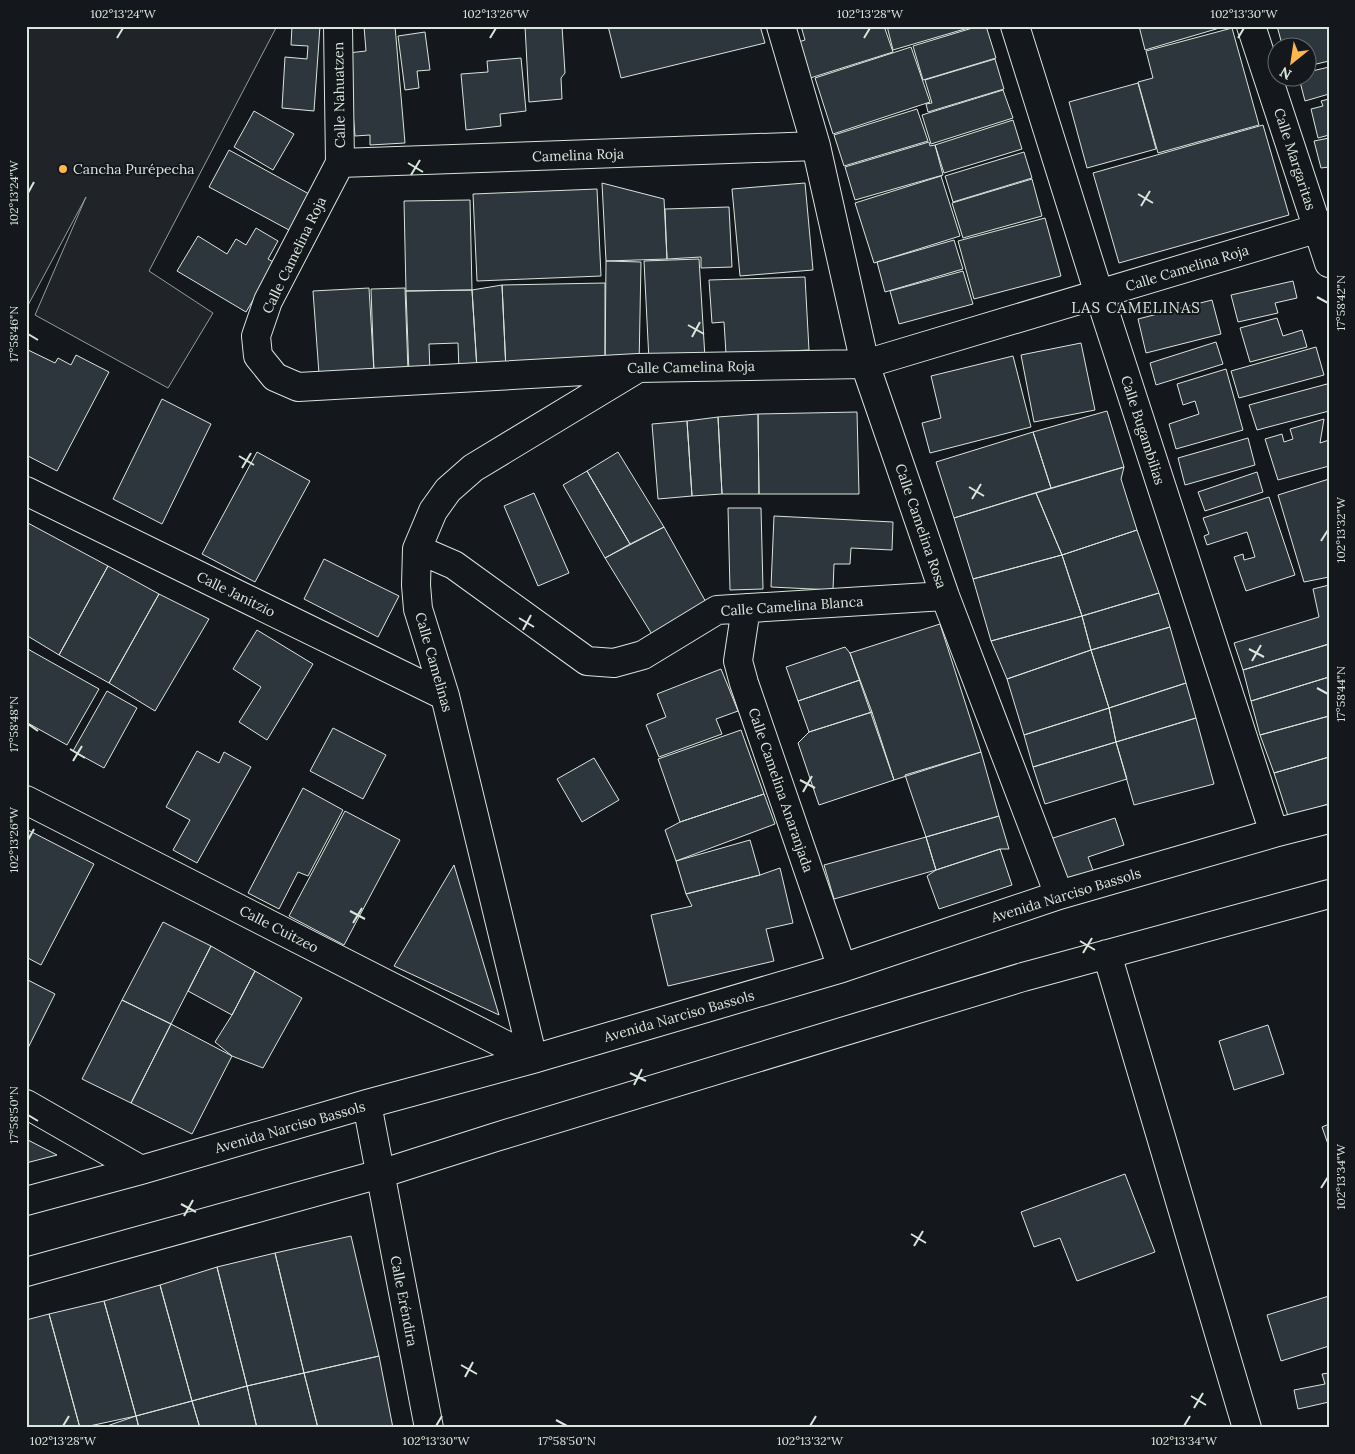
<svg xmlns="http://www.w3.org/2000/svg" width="1355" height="1454" font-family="Lora,serif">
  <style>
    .green { fill: #202428; stroke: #939e99 }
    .building { fill: #2c363c; stroke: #d8e6dc }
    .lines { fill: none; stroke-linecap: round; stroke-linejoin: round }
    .minor-casing { stroke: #d8e6dc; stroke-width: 30 }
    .minor { stroke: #14181c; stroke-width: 28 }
    .ticks { fill: none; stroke: #d8e6dc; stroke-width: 2 }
    .poi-dot { fill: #ffb74d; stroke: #14181c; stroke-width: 2 }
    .labels { text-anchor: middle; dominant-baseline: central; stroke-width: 4; stroke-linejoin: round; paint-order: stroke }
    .street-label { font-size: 14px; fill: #d8e6dc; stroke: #14181c }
    .poi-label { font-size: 14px; fill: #d8e6dc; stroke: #14181c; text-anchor: start }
    .neighbourhood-label { font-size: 15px; letter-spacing: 1px; fill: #d8e6dc; stroke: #14181c }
    .neatline { fill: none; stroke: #d8e6dc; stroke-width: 2 }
    .ticks-label { font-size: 12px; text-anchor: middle; fill: #d8e6dc }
  </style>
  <rect width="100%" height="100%" fill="#14181c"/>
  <path class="green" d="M26,26H277L149,271L213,313L168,388L35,315L86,197L26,309Z"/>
  <path class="building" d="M292,26H320L314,111L282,108L285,57L307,59L308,46L291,45Z
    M364,26H395L405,143L370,145V135L355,136L348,53L366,51Z
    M525,26H562L565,73L561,78L562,99L529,102Z
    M608,26H760L765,43L621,78Z
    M801,26H884L893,52L807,79L795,43L805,40Z
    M887,26H975L893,50Z
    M979,26H986L996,58L923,80L913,46Z
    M1139,26H1223V27L1145,50Z
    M1277,26H1329V61L1308,66V48H1283Z
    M1232,28L1259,125L1158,153L1138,82L1153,78L1146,51Z
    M425,32L430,70L417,71L419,88L405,90L398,36Z
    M911,47L930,102L833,134L815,78Z
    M521,58L526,111L500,114L501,126L466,130L461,74L488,72L487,61Z
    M995,59L1004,89L928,112L926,104L932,103L925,80Z
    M1329,67V94L1305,101L1299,78H1308V72Z
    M1138,83L1156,149L1087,168L1069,102Z
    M1003,90L1013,118L931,144L922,115Z
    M1329,99V135L1318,138L1311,109L1323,106L1321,101Z
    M917,109L928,141L844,166L834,135Z
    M254,111L294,134L273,170L234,147Z
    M1013,120L1022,149L944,173L935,145Z
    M1263,125L1289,215L1119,263L1093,173Z
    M1329,138V167L1321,168L1314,141Z
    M929,142L930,146L935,145L943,175L855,200L845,167Z
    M229,150L309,194L289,230L209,187Z
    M1024,152L1032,178L953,202L945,176Z
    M941,176L960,236L874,263L855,203Z
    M1032,179L1042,216L963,238L952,203Z
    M602,183L664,199L667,259L606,261Z
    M805,183L813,270L740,276L732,189Z
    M597,189L601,276L477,281L473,194Z
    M470,200L472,290L406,291L404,201Z
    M729,207L732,267L701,268V257L667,259L665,209Z
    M1045,218L1061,276L974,299L958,241Z
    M256,228L278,241L268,259L275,263L246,312L177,271L198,236L227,254L236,239L246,245Z
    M954,240L963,269L885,292L877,262Z
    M699,259L705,358L649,361L644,261Z
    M606,261L641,262L639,366L605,368Z
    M963,271L973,304L899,324L890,291Z
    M805,277L809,350L726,354L724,322L712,323L709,280Z
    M1293,281L1297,298L1275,303L1278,313L1238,322L1231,295Z
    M605,283V368L506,370L502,285Z
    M502,285L506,370L477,369L472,290Z
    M369,288L374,372L319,374L313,291Z
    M405,288L408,371L374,372L371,289Z
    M472,290L477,369L459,371L458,343L429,344L430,373L409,374L406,291Z
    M1212,300L1221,334L1146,353L1138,319Z
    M1277,318L1283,336L1302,330L1307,347L1250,362L1240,328Z
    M1216,342L1223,364L1156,385L1150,363Z
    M1081,343L1095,410L1034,422L1021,355Z
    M1316,347L1324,375L1239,398L1231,371Z
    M26,349L55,363L58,358L71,365L76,355L109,372L57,471L26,455Z
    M1013,356L1031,427L930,453L922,423L941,418L931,376Z
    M1226,369L1243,430L1176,449L1169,424L1199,414L1195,401L1183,405L1177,384Z
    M1327,384L1329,390V411L1257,430L1249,405Z
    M162,399L211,424L162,524L113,499Z
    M1107,411L1124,467L1051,488L1033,432Z
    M857,412L859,494H759L758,414Z
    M758,414L759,494H722L718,417Z
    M718,417L722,494L692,496L687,421Z
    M1324,419L1320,443L1329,440V466L1278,480L1265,439L1282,434L1284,442L1293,439L1290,429Z
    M687,421L692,496L658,499L652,424Z
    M1033,432L1051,488L954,518L936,462Z
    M1248,438L1255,465L1185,485L1178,458Z
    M257,452L310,481L255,582L202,554Z
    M618,452L664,527L630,544L587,471Z
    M1124,467L1121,479L1137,530L1062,555L1036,493Z
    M587,471L630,544L605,558L563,485Z
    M1257,472L1263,492L1205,511L1198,492Z
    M1329,479V577L1304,582L1278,495Z
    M534,493L569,573L538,586L504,506Z
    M1036,493L1062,555L973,579L954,518Z
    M1269,497L1295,575L1246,591L1234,557L1243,554L1244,560L1255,557L1247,532L1207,545L1204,536L1209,534L1203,518Z
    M728,508H761L763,589L730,590Z
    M774,516L893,522L892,550L851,548L850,564H834L833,590L771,587Z
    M26,522L108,566L59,655L26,635Z
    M664,527L707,604L653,636L605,558Z
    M1137,530L1159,593L1082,616L1062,555Z
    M1062,555L1082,616L991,641L973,579Z
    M324,559L399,596L378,637L304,599Z
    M108,566L159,594L109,683L59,655Z
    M1329,585V644L1243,670L1234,643L1319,617L1313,589Z
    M1159,593L1170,627L1091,650L1082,616Z
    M159,594L209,619L155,711L109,683Z
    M1082,616L1091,650L1007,679L991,641Z
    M940,624L981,752L894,780L850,653Z
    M1170,627L1186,683L1109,708L1091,650Z
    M257,630L313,664L267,740L239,722L261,687L233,669Z
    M1329,644V677L1251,701L1243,670Z
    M845,647L850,653L860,680L798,701L786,667Z
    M26,648L99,689L67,745L26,722Z
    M1091,650L1109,708L1024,735L1007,679Z
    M721,669L738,711L716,719L722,734L659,757L646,725L666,717L657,694Z
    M1329,677V716L1260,735L1251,701Z
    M860,680L872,712L809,732L798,701Z
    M1186,683L1196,718L1116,742L1109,708Z
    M107,691L137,708L104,768L73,751Z
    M1109,708L1116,742L1033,767L1024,735Z
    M872,712L894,780L819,805L798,743L809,732Z
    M1329,716V757L1274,773L1260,735Z
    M1196,718L1214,784L1134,805L1116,742Z
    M333,728L386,755L363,799L310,771Z
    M741,730L764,794L680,822L658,759Z
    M1116,742L1127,779L1045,804L1033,767Z
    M197,751L219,763L224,752L251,767L197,863L173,850L190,820L166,807Z
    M981,752L999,816L926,837L905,775Z
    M1329,757V804L1288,816L1274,773Z
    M594,758L619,800L582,822L557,779Z
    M303,788L343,810L308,876L298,872L279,909L248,893Z
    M764,794L775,824L676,861L665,830L680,822Z
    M345,811L400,840L344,945L289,916Z
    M999,816L1009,849H1000L936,870L926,837Z
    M1115,818L1124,845L1088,857L1095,876L1065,885L1050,839Z
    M26,829L94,864L41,965L26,957Z
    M926,837L936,870L834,899L824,865Z
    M750,840L760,875L686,894L676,861Z
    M1000,849L1012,885L939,909L927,876L936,870Z
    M454,865L499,1015L394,966Z
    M780,868L793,923L766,929L774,961L668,986L651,915L692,906L686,894L760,875Z
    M163,922L211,946L171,1024L122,1000Z
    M211,946L255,971L232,1015L188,991Z
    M255,971L302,998L263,1068L232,1056L215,1042L232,1015Z
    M26,979L55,994L26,1052Z
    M122,1000L171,1024L131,1103L82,1079Z
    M171,1024L232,1056L192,1134L131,1103Z
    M1268,1025L1284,1074L1234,1090L1219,1041Z
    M1329,1124V1147L1322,1127Z
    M26,1139L57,1155L26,1163Z
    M1125,1174L1155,1252L1077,1281L1060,1238L1034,1247L1021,1212Z
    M351,1236L379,1356L304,1373L275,1253Z
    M275,1253L304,1373L247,1386L217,1267Z
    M217,1267L247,1386L192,1401L160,1285Z
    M160,1285L192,1401L136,1416L104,1301Z
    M1329,1296V1346L1281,1361L1267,1315Z
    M104,1301L136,1416L80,1428L49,1314Z
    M49,1314L80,1428H29L26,1417V1320Z
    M379,1356L393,1428H318L304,1373Z
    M304,1373L318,1428H257L247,1386Z
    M1329,1373V1402L1298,1409L1294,1390L1325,1384L1322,1374Z
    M247,1386L257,1428H200L192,1401Z
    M192,1401L200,1428H139L136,1416Z
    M136,1416L139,1428H101Z"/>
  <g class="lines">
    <defs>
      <path id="minor" d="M338,26L340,163L268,301L256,336L258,356L275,377L298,387L638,368L865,364L1329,225
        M781,26L816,146L865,364L945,596L1059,895
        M1015,26L1099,294L1274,833
        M1251,26L1329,263
        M340,163L816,146
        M26,491L445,696
        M417,549L454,565L587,661L614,663L643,655L717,610L945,596
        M746,608L738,661L744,683L842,968
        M26,800L533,1059
        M1107,954L1247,1428
        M533,1059L445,696L418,609L416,585L417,549L433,511L448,490L473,468L635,370
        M26,1104L141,1170
        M367,1104L429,1428
        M26,1201L141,1170L367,1104L533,1059L842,968L1059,895L1274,833L1329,819
        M26,1272L380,1174L496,1137L1023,977L1329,894"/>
    </defs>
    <use href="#minor" class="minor-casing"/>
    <use href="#minor" class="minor"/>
  </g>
  <path class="ticks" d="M117,38L123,28M490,38L496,28M864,38L870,28M1238,38L1244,28M408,163L423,172M411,175L420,160M28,193L34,182M1138,194L1153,203M1141,206L1150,191M1317,297L1328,303M688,325L704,334M28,334L38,340M692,337L700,322M239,456L254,465M242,468L251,453M969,487L984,496M972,499L981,484M1321,541L1328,530M519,618L534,627M523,630L531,615M1249,649L1264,657M1252,661L1261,645M1317,688L1328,694M28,724L38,731M70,749L85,758M73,761L82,746M800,780L815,788M803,792L812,776M28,840L34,829M350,911L365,919M353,923L362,908M1080,941L1095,950M1083,953L1092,938M630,1073L646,1081M634,1085L642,1069M28,1115L38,1121M1321,1188L1328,1177M181,1204L196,1212M184,1216L193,1200M911,1234L926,1243M914,1246L923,1231M461,1365L477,1374M465,1377L473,1362M1191,1396L1206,1405M1194,1408L1203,1393M556,1420L567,1426M63,1426L69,1416M436,1426L442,1416M810,1426L816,1416M1184,1426L1190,1416"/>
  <circle class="poi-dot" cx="63" cy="169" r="5"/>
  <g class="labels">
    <g class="street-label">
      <text transform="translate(339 95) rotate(-91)">Calle Nahuatzen</text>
      <text transform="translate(578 155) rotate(-2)">Camelina Roja</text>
      <text transform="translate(1295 159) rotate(72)">Calle Margaritas</text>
      <text transform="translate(294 255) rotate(-64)">Calle Camelina Roja</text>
      <text transform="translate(1187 268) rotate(-17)">Calle Camelina Roja</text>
      <text transform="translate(691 367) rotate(-1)">Calle Camelina Roja</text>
      <text transform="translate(1143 430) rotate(72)">Calle Bugambilias</text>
      <text transform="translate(921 526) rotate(71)">Calle Camelina Rosa</text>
      <text transform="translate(236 594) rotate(26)">Calle Janitzio</text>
      <text transform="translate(792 606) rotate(-4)">Calle Camelina Blanca</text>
      <text transform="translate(434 662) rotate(74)">Calle Camelinas</text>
      <text transform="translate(781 790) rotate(71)">Calle Camelina Anaranjada</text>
      <text transform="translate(1066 895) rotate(-17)">Avenida Narciso Bassols</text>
      <text transform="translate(279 929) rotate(27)">Calle Cuitzeo</text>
      <text transform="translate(679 1016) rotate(-16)">Avenida Narciso Bassols</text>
      <text transform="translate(290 1127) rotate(-16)">Avenida Narciso Bassols</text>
      <text transform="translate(404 1301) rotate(79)">Calle Eréndira</text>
    </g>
    <g class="poi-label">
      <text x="73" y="169">Cancha Purépecha</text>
    </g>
    <g class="neighbourhood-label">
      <text x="1136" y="307">LAS CAMELINAS</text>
    </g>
  </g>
  <rect width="1355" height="1454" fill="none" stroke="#14181c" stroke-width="55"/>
  <g transform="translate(1292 62) rotate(210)"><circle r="24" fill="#14181c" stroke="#626a69"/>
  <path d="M0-4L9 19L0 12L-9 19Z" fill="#ffb74d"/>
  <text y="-8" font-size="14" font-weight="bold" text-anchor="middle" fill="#d8e6dc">N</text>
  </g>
  <rect x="28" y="28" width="1300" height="1398" class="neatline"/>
  <g class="ticks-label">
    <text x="123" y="18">102°13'24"W</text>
    <text x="496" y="18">102°13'26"W</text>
    <text x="870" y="18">102°13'28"W</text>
    <text x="1244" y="18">102°13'30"W</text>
    <text transform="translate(14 193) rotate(-90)" y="4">102°13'24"W</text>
    <text transform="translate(1341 303) rotate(-90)" y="4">17°58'42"N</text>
    <text transform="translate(14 334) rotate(-90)" y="4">17°58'46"N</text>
    <text transform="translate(1341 530) rotate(-90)" y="4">102°13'32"W</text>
    <text transform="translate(1341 694) rotate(-90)" y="4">17°58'44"N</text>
    <text transform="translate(14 724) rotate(-90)" y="4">17°58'48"N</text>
    <text transform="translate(14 840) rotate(-90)" y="4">102°13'26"W</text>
    <text transform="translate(14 1115) rotate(-90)" y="4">17°58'50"N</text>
    <text transform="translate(1341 1177) rotate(-90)" y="4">102°13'34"W</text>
    <text x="63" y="1445">102°13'28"W</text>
    <text x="436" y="1445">102°13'30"W</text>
    <text x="567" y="1445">17°58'50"N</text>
    <text x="810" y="1445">102°13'32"W</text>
    <text x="1184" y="1445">102°13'34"W</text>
  </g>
</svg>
